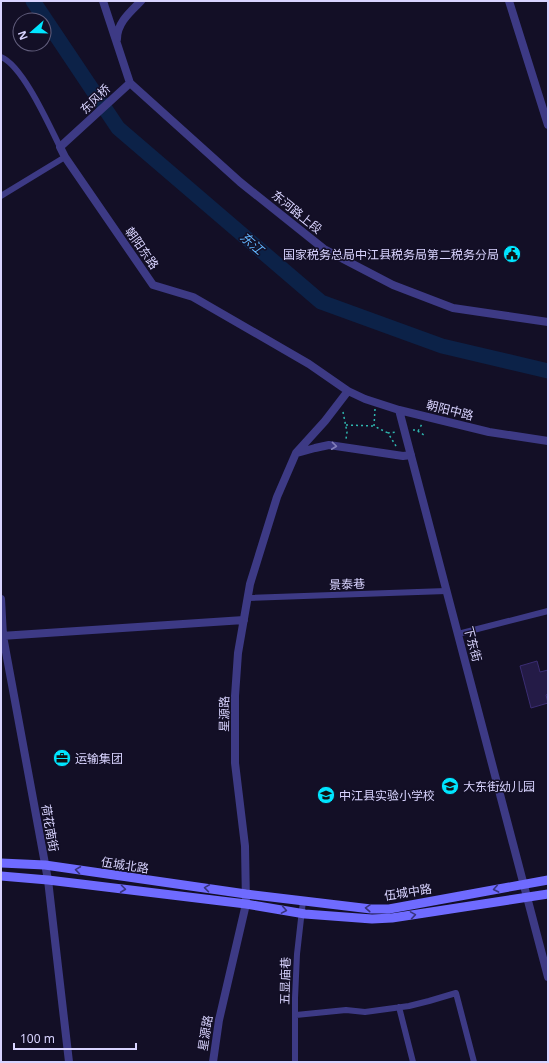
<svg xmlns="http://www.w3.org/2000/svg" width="549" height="1063" font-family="'Noto Sans','Noto Sans SC',sans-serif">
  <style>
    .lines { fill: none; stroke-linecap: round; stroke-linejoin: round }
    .river { stroke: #0c2248; stroke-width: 15 }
    .building { fill: #241b47; stroke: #3b2d73 }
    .path { stroke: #2fb8b0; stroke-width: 1.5; stroke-dasharray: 2 3; stroke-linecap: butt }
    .minor { stroke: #3d3a85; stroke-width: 6 }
    .tertiary { stroke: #3d3a85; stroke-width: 8 }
    .secondary { stroke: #6f6bff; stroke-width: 9 }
    .oneway { stroke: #837fbc }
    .oneway2 { stroke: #38347d }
    .labels { text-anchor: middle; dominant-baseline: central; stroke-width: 3; stroke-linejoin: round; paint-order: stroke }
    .street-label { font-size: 12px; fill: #d9d4ff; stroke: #130f26 }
    .poi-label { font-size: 12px; fill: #d9d4ff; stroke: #130f26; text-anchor: start }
    .water-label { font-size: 13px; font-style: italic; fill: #62b6ff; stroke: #130f26 }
  </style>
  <rect width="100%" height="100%" fill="#130f26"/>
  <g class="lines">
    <path class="river" d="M33,1L118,128L321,302L442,346L548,371"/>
  </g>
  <path class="building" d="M537,661L540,672L548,670V694L546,695L548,703L531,708L520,666Z"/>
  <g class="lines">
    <path class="path" d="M375,409L374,426L388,433
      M343,412L347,432L346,439
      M346,425L374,426
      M413,430H416L424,435
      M418,431L422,424
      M396,446L388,433L397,432"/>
    <path class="minor" d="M1,57C23,66 49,125 60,147
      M1,196L65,157
      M248,598L446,591
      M458,634L548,611
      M399,1007L413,1062
      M296,1015L346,1010L365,1012L409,1006L429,1001L456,993L474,1062
      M295,1062V998L297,954L303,901"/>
    <path class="tertiary" d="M103,1L130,83L60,147L65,157L153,285L193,297L309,364L348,391L365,399L399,410L489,432L548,441
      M509,1L548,125
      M117,39C117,23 130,12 141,1
      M130,83L240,182L324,249L393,285L453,308L548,322
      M399,410L548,977
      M297,453L315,448L329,445L403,456L411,455
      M1,599L3,636L48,880L69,1062
      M1,636L244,620
      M213,1062L219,1020L246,904L245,846L235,763V696L238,653L250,584L277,497L296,453L325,421L348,391"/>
    <path class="secondary" d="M1,863L45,865L246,894L371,909H389L548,880
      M1,876L48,880L246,904L305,914L372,919L392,918L548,894"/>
  </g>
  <defs><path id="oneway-chevron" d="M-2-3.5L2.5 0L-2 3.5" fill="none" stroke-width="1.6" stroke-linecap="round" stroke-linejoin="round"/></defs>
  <use class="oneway" href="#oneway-chevron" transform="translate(334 446) rotate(6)"/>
  <g class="oneway2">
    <use href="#oneway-chevron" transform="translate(78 870) rotate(-172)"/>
    <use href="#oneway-chevron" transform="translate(207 888) rotate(-172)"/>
    <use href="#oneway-chevron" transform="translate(123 889) rotate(7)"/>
    <use href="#oneway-chevron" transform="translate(496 889) rotate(169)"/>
    <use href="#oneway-chevron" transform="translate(368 908) rotate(-176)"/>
    <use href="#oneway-chevron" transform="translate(284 910) rotate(10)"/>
    <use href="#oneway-chevron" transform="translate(413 915) rotate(-9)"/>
  </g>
  <defs>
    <symbol id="civic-disc" viewBox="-11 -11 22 22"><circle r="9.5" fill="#00e5ff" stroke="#130f26"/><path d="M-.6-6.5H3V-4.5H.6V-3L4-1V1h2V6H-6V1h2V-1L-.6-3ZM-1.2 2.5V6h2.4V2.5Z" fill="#111"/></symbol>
    <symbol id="office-disc" viewBox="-11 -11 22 22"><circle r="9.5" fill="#00e5ff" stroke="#130f26"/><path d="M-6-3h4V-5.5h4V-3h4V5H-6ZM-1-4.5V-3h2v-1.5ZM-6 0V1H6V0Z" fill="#111"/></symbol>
    <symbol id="school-disc" viewBox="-11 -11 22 22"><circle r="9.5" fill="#00e5ff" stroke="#130f26"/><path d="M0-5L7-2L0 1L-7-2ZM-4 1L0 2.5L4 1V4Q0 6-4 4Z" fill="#111"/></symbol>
  </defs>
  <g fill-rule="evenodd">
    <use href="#civic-disc" x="502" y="244" width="20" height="20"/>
    <use href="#office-disc" x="52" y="748" width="20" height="20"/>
    <use href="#school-disc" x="440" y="776" width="20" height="20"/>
    <use href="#school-disc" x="316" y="785" width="20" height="20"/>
  </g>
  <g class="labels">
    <g class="street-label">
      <text transform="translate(95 99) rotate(-44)">东风桥</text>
      <text transform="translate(297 212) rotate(39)">东河路上段</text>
      <text transform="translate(142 248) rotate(55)">朝阳东路</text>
      <text transform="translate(450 410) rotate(14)">朝阳中路</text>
      <text transform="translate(347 584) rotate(-2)">景泰巷</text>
      <text transform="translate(473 644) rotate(75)">下东街</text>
      <text transform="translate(224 714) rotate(-89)">星源路</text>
      <text transform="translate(50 828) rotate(80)">荷花南街</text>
      <text transform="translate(125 865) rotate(8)">伍城北路</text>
      <text transform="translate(408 892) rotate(-9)">伍城中路</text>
      <text transform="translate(285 981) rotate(-89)">五显庙巷</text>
      <text transform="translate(205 1033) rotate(-81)">星源路</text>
    </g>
    <g class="poi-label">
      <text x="499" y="254" text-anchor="end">国家税务总局中江县税务局第二税务分局</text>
      <text x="75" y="758">运输集团</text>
      <text x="463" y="786">大东街幼儿园</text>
      <text x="339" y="795">中江县实验小学校</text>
    </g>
    <g class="water-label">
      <text transform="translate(252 243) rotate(41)">东江</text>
    </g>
  </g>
  <rect width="549" height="1063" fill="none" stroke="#d9d4ff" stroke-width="4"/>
  <g transform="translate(32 32) rotate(250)"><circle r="19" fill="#130f26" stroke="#625e7d"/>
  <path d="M0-3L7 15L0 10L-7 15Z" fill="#00e5ff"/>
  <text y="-6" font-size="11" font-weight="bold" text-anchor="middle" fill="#d9d4ff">N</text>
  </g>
  <path d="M14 1043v6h122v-6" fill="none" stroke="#d9d4ff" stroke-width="2"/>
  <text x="20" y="1043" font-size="12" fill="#d9d4ff" stroke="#130f26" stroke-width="3" paint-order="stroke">100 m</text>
</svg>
